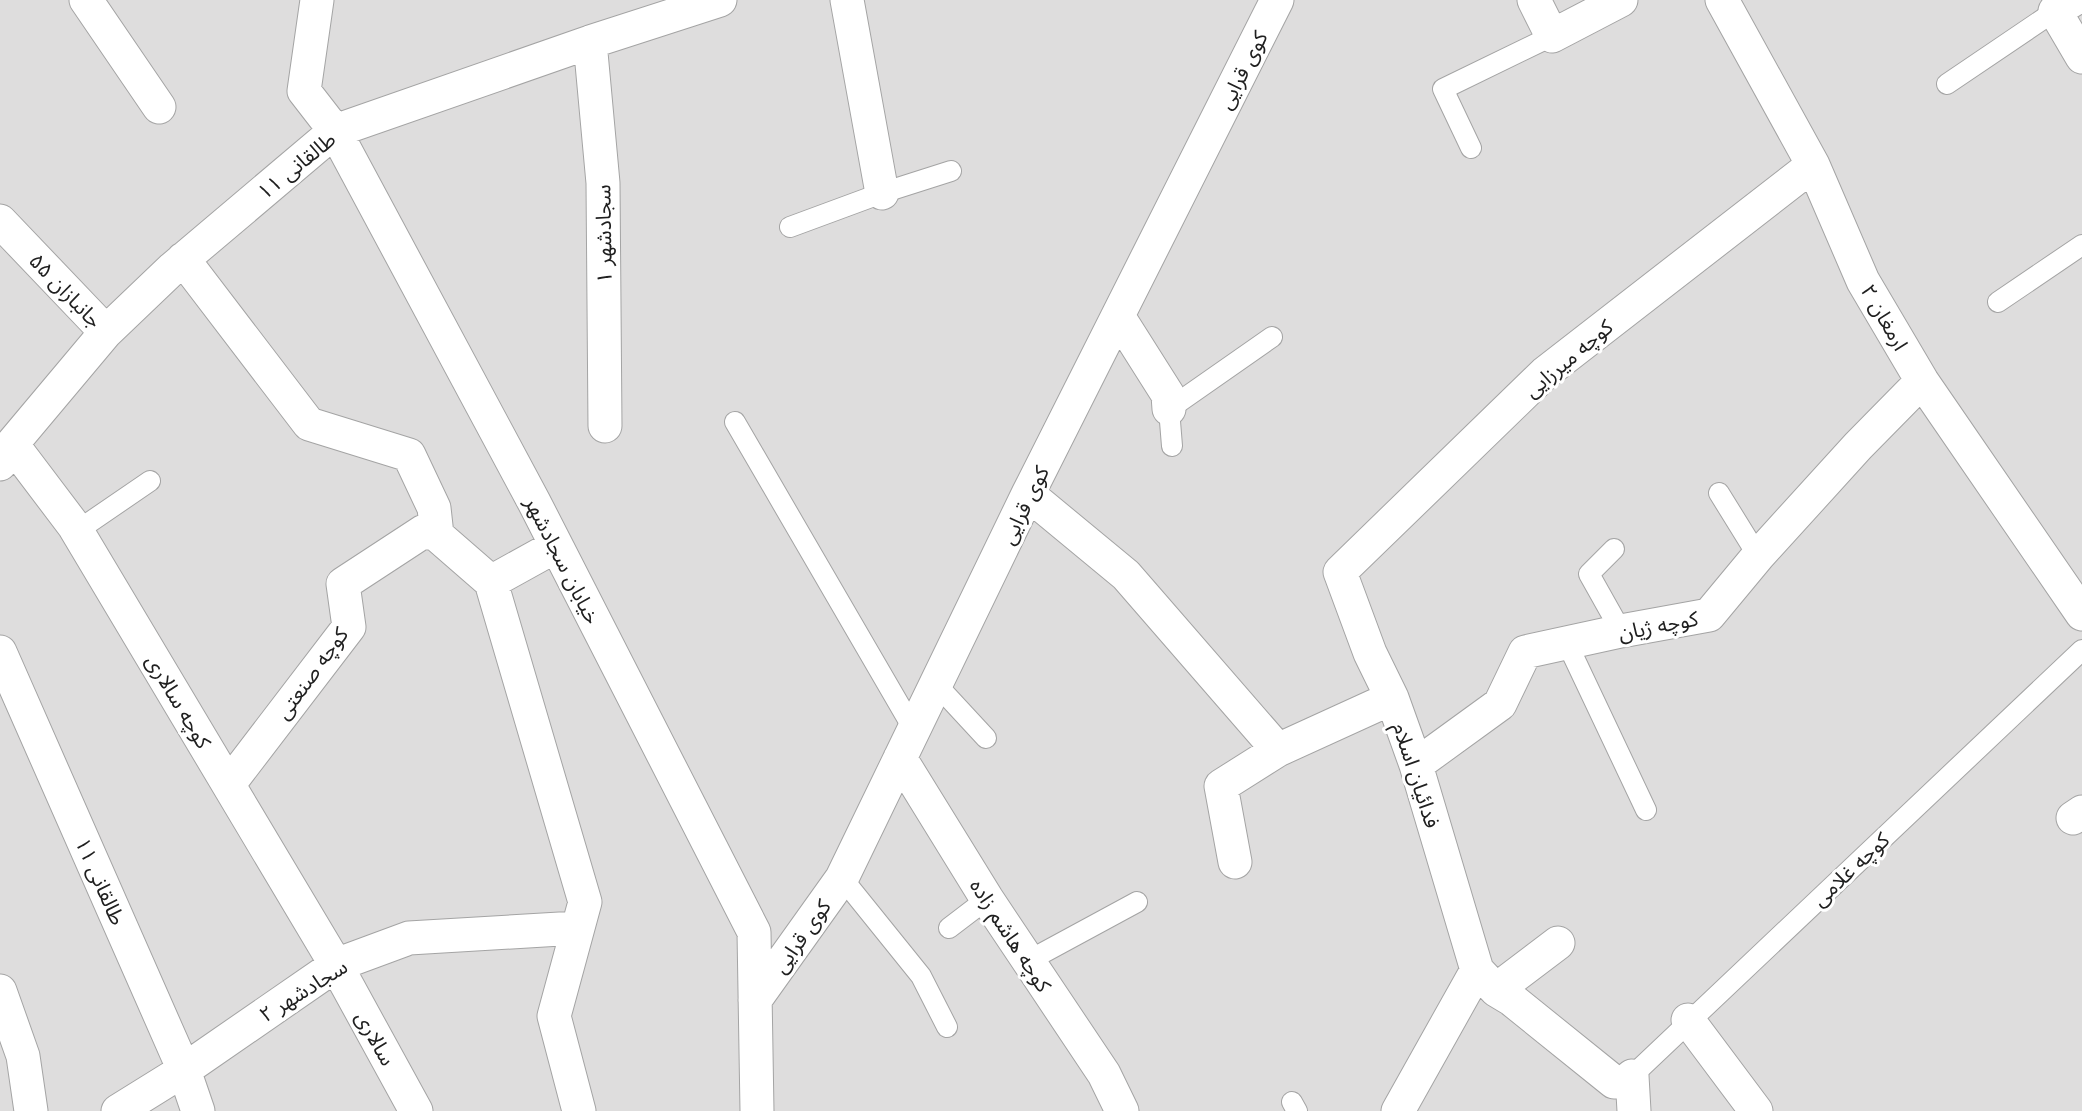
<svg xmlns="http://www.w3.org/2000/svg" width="2082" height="1111" font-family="Quicksand,'Noto Sans Arabic',sans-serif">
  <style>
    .residential { fill: #dedddd }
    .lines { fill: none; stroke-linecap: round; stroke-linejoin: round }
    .service-casing { stroke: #a4a4a4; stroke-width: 22 }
    .minor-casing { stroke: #a4a4a4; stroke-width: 35 }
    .service { stroke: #fff; stroke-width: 20 }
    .minor { stroke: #fff; stroke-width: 33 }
    .labels { text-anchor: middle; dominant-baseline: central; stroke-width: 6; stroke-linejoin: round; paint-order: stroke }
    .street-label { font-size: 21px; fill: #202020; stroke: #fff }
  </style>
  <rect width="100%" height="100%" fill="#f0ece7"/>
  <path class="residential" d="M0,0H2082V1111H0Z"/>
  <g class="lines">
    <defs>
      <path id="service" d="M1947,84L2055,11
        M1471,148L1443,89L1552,36
        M790,227L882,193L951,171
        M1998,302L2082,245
        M735,422L914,730
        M1172,446L1169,409L1272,337
        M1719,493L1758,556
        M77,531L150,481
        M1614,549L1589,574L1621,631
        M1567,643L1646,810
        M936,684L986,738
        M842,878L921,976L947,1027
        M949,928L987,899
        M1028,961L1137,902
        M1621,1079L1632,1076L2082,650
        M1292,1102L1297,1111"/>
      <path id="minor" d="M86,0L159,107
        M317,0L304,91L335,131L534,502L754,932L757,1111
        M847,0L882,193
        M1534,0L1552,36L1621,0
        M1722,0L1813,165L1863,281L1922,381L2082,614
        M2073,0L2055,11L2082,57
        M590,42L603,183L605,426
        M0,221L106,332
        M183,259L309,424L409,455L434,508L437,535
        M1118,316L1168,395L1169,409
        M12,444L74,526L336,965L416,1111
        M0,464L12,444L106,332L173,268L335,131L590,42L720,0
        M1028,494L1126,575L1278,750
        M556,546L491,582L585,902L554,1016L579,1111
        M0,652L184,1070L198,1111
        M900,758L987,899L1104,1074L1122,1111
        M1416,765L1500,704L1525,652L1621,631L1709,615L1758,556L1858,446L1922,381
        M229,784L349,627L343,584L424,531L437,535L491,582
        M2073,818L2082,812
        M1235,862L1221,786L1278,750L1392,698
        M1496,990L1558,943
        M0,991L23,1056L31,1111
        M755,1000L842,878L1028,494L1277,0
        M1688,1020L1756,1111
        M1632,1076L1634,1111
        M1614,1082L1511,999L1496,990L1477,970L1416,765L1392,698L1370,653L1340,572L1545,373L1813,165
        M118,1111L184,1070L336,965L409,938L577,928
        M1398,1111L1477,970"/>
    </defs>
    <use href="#service" class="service-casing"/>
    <use href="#minor" class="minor-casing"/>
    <use href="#service" class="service"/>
    <use href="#minor" class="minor"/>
  </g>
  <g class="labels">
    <g class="street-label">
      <text transform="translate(1242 70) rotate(-63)">کوی قرایی</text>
      <text transform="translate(296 165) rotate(-39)">طالقانی ۱۱</text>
      <text transform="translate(603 234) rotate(-91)">سجادشهر ۱</text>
      <text transform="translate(66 290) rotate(46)">جانبازان ۵۵</text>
      <text transform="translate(1885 317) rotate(60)">ارمغان ۲</text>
      <text transform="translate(1568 358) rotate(-40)">کوچه میرزایی</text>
      <text transform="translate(1024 505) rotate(-64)">کوی قرایی</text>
      <text transform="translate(563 560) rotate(63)">خیابان سجادشهر</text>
      <text transform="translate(1658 625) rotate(-11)">کوچه ژیان</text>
      <text transform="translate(311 673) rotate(-54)">کوچه صنعتی</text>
      <text transform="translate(179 701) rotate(59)">کوچه سالاری</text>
      <text transform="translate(1417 775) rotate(72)">فدائیان اسلام</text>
      <text transform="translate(1850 869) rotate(-43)">کوچه غلامی</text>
      <text transform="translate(101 881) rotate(66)">طالقانی ۱۱</text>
      <text transform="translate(1011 935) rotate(57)">کوچه هاشم زاده</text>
      <text transform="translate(801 936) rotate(-55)">کوی قرایی</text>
      <text transform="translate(303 990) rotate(-32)">سجادشهر ۲</text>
      <text transform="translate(376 1038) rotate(61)">سالاری</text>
    </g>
  </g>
</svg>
